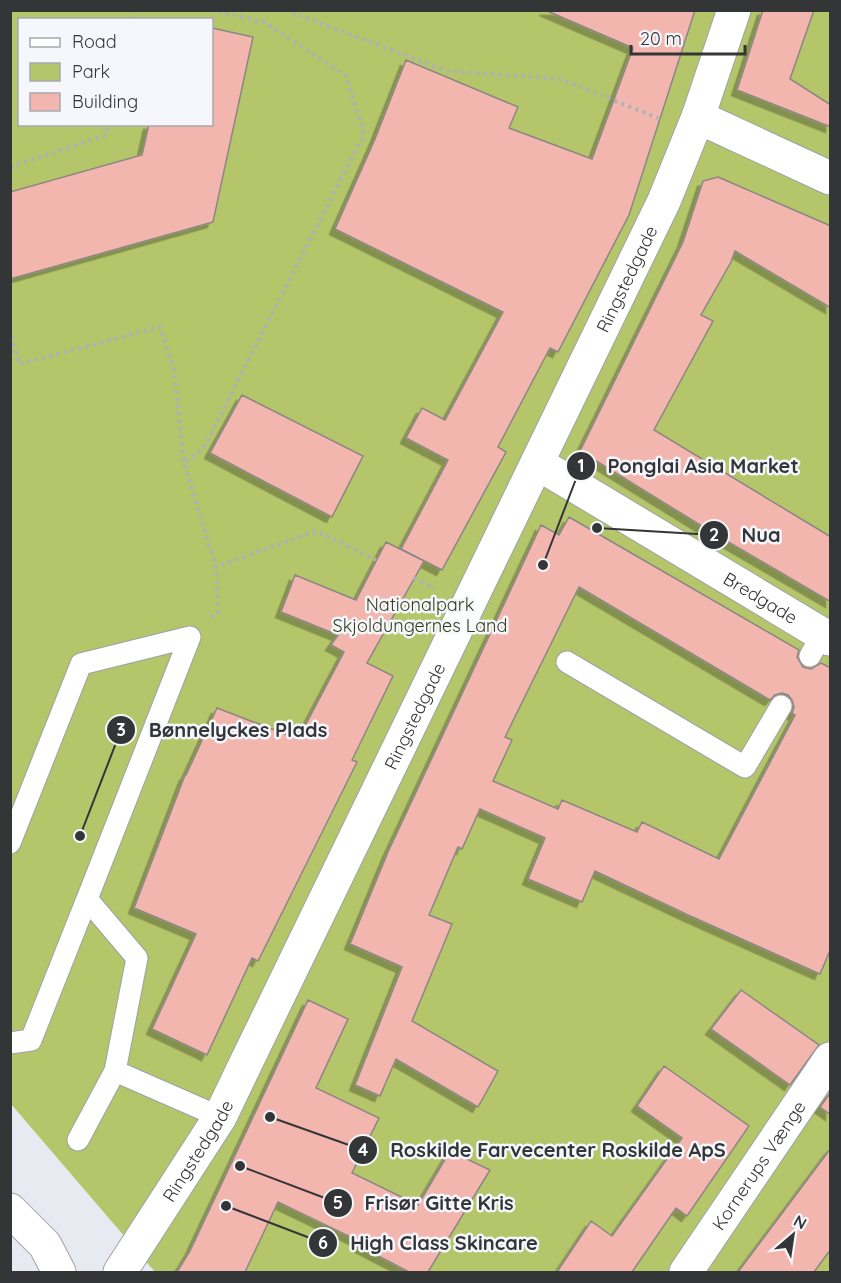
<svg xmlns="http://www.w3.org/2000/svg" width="841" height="1283" font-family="Quicksand,sans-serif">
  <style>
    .green { fill: #b4c56a; fill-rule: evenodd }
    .building { fill: #f3b6ae; stroke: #8c8685; stroke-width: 1.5; fill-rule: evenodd; filter: url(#shadow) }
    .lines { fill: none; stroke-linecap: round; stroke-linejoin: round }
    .service-casing { stroke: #9fa1a7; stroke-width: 23 }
    .minor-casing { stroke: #9fa1a7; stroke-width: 35 }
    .secondary-casing { stroke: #9fa1a7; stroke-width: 35 }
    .path { stroke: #afb1b6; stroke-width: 4; stroke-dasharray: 3 4.5; stroke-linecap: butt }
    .service { stroke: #fff; stroke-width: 21 }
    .minor { stroke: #fff; stroke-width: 33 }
    .secondary { stroke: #fff; stroke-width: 33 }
    .labels { text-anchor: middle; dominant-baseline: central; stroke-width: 5; stroke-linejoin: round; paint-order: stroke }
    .street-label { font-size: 18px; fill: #343537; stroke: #f5f7fd }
    .park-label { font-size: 18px; fill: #353c15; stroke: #f5f7fd }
    .leader { fill: none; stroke: #343537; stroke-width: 2 }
    .callout-dot { fill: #343537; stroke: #f5f7fd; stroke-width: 2 }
    .mark-label { font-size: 18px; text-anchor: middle; font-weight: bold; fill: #fff }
    .callout-label { font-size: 20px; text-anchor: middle; font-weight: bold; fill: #343537; stroke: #f5f7fd; stroke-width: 5; stroke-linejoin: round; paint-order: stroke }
  </style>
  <defs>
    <filter id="shadow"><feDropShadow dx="-5.5" dy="5.5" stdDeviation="0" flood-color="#0004"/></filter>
  </defs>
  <rect width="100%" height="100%" fill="#e7eaf0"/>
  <path class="green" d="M11,11H830V1272H155L11,1104ZM20,20H212V124H20Z"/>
  <path class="building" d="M545,10H695L629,215L558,352L550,348L498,447L506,452L442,570L401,549L448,460L406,438L422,408L445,420L503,312L335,229L375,139L406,60L518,107L509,128L592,159L633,48Z
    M763,10H814L790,79L831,105V127L737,90Z
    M212,28L253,37L213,222L10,279V192L142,155L149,124H212Z
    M718,177L831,226V308L735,251L731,262L701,315L713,321L654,430L831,537V602L718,536L580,451L683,242L703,181Z
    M242,395L363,456L332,517L210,453Z
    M569,517L799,650L797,657L803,667L811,669L821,663L831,668V948L820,974L688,915L595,871L582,902L528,879L545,838L480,809L462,849L458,847L429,915L452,924L412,1021L498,1071L478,1107L396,1059L380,1096L355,1085L402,967L350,944L388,852L541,525L559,535ZM579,587L770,700L775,695L782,693L788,695L792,700L794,707L792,713L795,715L719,859L642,822L637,832L562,800L558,809L493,781L512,740L505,737Z
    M386,542L424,561L367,663L393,676L352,760L357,762L258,961L252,958L207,1055L152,1029L196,934L134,908L185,775H186L217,708L298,739L344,652L331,645L338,635L281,612L295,575L356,600Z
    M741,990L819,1045L790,1085L711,1029Z
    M308,1000L348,1019L316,1088L379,1118L352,1173L418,1205L450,1151L490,1170L428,1272H409L357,1245L359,1241L278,1202L245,1272H177L190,1251Z
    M664,1066L749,1126L687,1216L676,1208L632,1272H557L591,1221L612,1236L682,1138L637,1106Z
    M831,1092V1115L820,1107Z
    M831,1148V1249L814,1272H738Z"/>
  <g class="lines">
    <defs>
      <path id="service" d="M810,656L822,634
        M567,662L745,767L781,706
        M10,843L81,664L190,637L87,899L137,958L115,1071L220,1117
        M10,1043L31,1040L87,899
        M78,1140L115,1071"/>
      <g id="minor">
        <path d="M698,117L830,178"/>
        <path id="s1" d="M537,463L830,639"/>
        <path id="s2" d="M120,1272L220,1117L244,1067L664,201L698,117L734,10"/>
        <path id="s3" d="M686,1272L830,1059"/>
      </g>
      <path id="secondary" d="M10,1210L45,1245L59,1272"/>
    </defs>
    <use href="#service" class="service-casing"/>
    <use href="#minor" class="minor-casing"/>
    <use href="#secondary" class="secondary-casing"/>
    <path class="path" d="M211,10L264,22L346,76L364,134L203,449L184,463L216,567L316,531L376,560
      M285,10L447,71L560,79L658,118
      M132,20L134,10
      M10,167L106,135L108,124
      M10,329L19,364L160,327L174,370L184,463
      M414,578L435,589
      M211,617L218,612L216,567"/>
    <use href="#service" class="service"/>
    <use href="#minor" class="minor"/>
    <use href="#secondary" class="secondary"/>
  </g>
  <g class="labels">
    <g class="street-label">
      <text stroke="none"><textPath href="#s2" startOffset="1116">Ringstedgade</textPath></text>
      <text stroke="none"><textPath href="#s1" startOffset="261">Bredgade</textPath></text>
      <text stroke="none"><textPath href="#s2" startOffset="630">Ringstedgade</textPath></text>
      <text stroke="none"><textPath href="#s2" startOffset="144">Ringstedgade</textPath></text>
      <text stroke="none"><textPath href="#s3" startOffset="129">Kornerups Vænge</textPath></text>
    </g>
    <g class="park-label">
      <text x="420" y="604">Nationalpark<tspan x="420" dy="21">Skjoldungernes Land</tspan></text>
    </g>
  </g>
  <path class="leader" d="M543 565L581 466M597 528L714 535M80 836L121 730M270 1117L363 1150M240 1166L338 1203M226 1206L323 1243"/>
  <g class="callout-dot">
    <circle cx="543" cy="565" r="6"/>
    <circle cx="597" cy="528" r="6"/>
    <circle cx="80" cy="836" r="6"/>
    <circle cx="270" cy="1117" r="6"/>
    <circle cx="240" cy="1166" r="6"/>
    <circle cx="226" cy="1206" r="6"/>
    <circle cx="581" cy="466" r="15"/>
    <circle cx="714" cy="535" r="15"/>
    <circle cx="121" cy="730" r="15"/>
    <circle cx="363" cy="1150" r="15"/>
    <circle cx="338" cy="1203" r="15"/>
    <circle cx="323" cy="1243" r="15"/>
  </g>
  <g class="mark-label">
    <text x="581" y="472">1</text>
    <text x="714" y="541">2</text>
    <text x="121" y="736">3</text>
    <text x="363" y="1156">4</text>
    <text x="338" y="1209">5</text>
    <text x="323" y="1249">6</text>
  </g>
  <g class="callout-label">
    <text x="703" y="473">Ponglai Asia Market</text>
    <text x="761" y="542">Nua</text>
    <text x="238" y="737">Bønnelyckes Plads</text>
    <text x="558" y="1157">Roskilde Farvecenter Roskilde ApS</text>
    <text x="439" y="1210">Frisør Gitte Kris</text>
    <text x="444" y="1250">High Class Skincare</text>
  </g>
  <rect width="841" height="1283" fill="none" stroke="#343537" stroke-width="24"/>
  <rect x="18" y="18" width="195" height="108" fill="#f5f7fd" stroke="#a8a9ae" stroke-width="1.5"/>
  <rect x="30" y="38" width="30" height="9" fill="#ffffff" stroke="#a8a9ae" stroke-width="1.5"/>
  <text x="72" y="48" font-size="18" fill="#343537">Road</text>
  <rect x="30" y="63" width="30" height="18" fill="#b4c56a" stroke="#a8a9ae" stroke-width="1.5"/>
  <text x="72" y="78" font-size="18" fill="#343537">Park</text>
  <rect x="30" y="93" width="30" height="18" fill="#f3b6ae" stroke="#a8a9ae" stroke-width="1.5"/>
  <text x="72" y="108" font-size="18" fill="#343537">Building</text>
  <g transform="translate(793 1235) rotate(29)" stroke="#f5f7fd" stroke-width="4.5" paint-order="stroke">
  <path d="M0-4.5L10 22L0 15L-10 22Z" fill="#343537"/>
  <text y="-9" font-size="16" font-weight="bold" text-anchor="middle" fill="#343537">N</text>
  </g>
  <path d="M631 45v9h114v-9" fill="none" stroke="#343537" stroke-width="3"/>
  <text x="640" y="45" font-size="18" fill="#343537" stroke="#f5f7fd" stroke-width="4.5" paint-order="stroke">20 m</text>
</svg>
